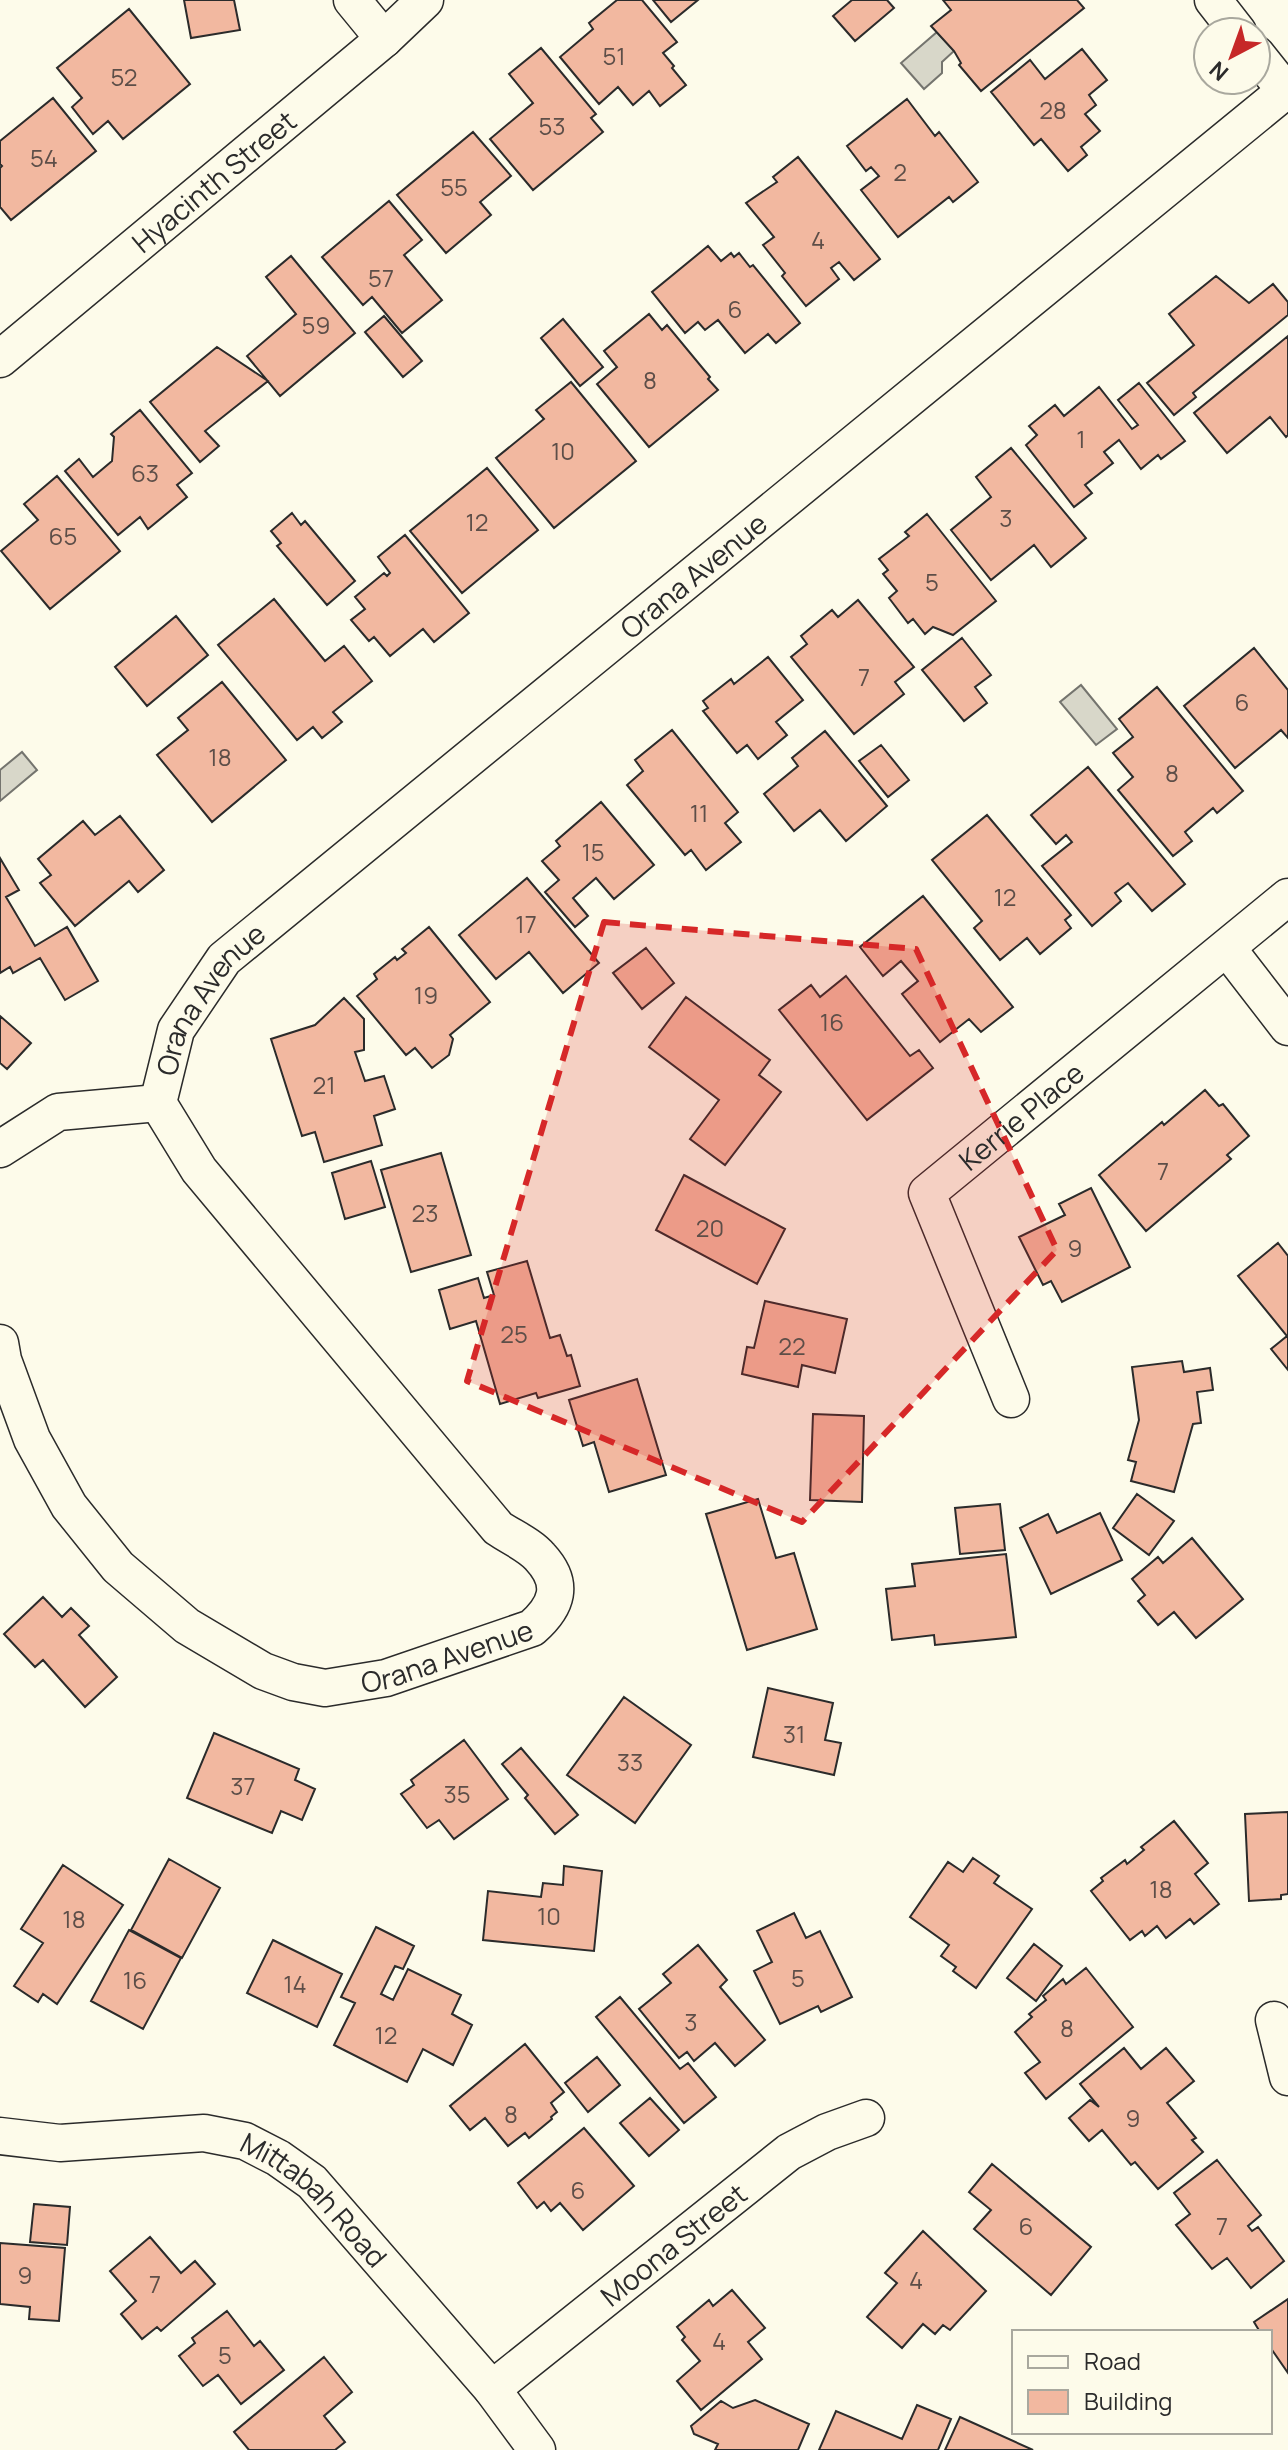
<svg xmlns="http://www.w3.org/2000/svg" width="1288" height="2450" font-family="Manrope,sans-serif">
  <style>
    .water { fill: #d8d7c9; stroke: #74746e; stroke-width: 2 }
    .building { fill: #f2b8a0; stroke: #2b2b2b; stroke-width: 2 }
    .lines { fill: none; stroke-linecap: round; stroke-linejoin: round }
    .minor-casing { stroke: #2b2b2b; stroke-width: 39 }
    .minor { stroke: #fdfbea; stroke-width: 36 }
    .marked { fill: #d62828; fill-opacity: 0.2; stroke: #d62828; stroke-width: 6; stroke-dasharray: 16 10; stroke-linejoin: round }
    .labels { text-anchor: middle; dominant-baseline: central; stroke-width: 6; stroke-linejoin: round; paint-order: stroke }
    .number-label { font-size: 24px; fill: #5d4e48 }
    .street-label { font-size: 28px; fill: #2b2b2b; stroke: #fdfbea }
  </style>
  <rect width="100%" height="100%" fill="#fdfbea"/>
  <path class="water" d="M937,32L954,51L942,62V73L924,89L901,63Z
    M1081,685L1117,729L1096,745L1060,702Z
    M22,752L37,770L0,801V770Z"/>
  <path class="building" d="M184,0H234L240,30L191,38Z
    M617,0H642L677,42L663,53L674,66L672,68L686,85L660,106L649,91L633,105L618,87L599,104L560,57L593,29L589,23Z
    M653,0H698L671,22Z
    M852,0H887L894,8L855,41L833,16Z
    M943,0H1077L1084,8L981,91L959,65L961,63L954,51L931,26L951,10Z
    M129,9L190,84L123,139L108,121L93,134L72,107L82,98L57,68Z
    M541,48L596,114L591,118L603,132L533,190L490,139L533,103L509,74Z
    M1082,49L1107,80L1089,95L1096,105L1085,114L1100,131L1081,147L1087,155L1068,171L1041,139L1034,145L991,92L1030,60L1045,79Z
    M53,98L96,151L11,220L0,207V168L2,166L0,164V141Z
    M907,99L935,136L939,132L978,182L953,202L949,197L898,237L861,190L879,176L871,167L866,171L847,146Z
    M473,132L511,176L480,202L491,215L446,253L397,195Z
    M798,157L880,259L854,280L839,262L831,268L839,279L806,306L782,276L785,273L763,245L774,237L746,203L777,182L773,177Z
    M389,201L422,240L404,255L442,300L402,333L372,297L363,305L322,257Z
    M708,246L721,261L731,253L734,257L739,253L750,267L753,265L800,323L776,343L768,334L745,353L718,320L705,330L698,322L685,333L652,292Z
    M291,256L355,333L280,396L247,356L296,314L266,277Z
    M1216,276L1249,303L1273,284L1288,302V315L1193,393L1196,397L1174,415L1147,383L1194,345L1169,314Z
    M649,314L662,330L667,325L710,377L708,379L718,390L649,447L597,384L617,367L604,351Z
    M384,316L422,361L403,377L365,332Z
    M563,319L603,367L580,386L541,338Z
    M1288,336V435L1286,437L1270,417L1227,453L1194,413Z
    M217,347L268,381L205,431L219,446L200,462L150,402Z
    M571,382L636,461L554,528L496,458L544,419L536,410Z
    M1139,383L1185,441L1161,459L1158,455L1141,469L1119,440L1104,452L1113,463L1085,485L1092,493L1074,507L1026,445L1037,435L1029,426L1055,405L1064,416L1099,387L1132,429L1138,425L1118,400Z
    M140,410L192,473L177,485L187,497L148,529L140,517L118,535L65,471L79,459L93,477L112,461L114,437L111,434Z
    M1011,448L1086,538L1051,567L1034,545L991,580L951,530L991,497L976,477Z
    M487,468L538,530L462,593L410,531Z
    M57,476L120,551L50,609L1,551L38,520L24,504Z
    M292,513L301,525L305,521L355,581L327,605L277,546L281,543L271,531Z
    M927,514L996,601L953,635L933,627L925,634L913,619L908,623L889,598L897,591L883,574L888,570L879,559L909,536L905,532Z
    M405,535L469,613L434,642L423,629L390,656L374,637L369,641L351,620L365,609L355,597L384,573L387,576L390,573L378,557Z
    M274,599L325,661L344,646L372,681L333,712L342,722L322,738L313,727L297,740L218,645Z
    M858,600L914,667L895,682L904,694L854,734L791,657L807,644L801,636L832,610L838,617Z
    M176,616L208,655L147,706L115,667Z
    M962,638L991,675L975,687L987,703L964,721L922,670Z
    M1254,648L1288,690V738L1281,730L1235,768L1184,706Z
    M768,657L803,700L776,722L787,735L758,759L747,745L737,753L703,711L708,708L703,701L731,679L734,684Z
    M222,682L286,760L212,822L157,755L188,730L178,718Z
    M1157,687L1243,791L1217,813L1213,808L1185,832L1192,841L1173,856L1118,790L1133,777L1113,753L1133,737L1119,719Z
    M672,730L738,812L725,823L741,842L706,870L691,850L685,855L627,785L643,771L635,760Z
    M825,731L887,806L846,841L820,810L794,831L764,794L798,766L792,758Z
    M881,745L909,780L888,797L859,761Z
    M1088,767L1185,884L1152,911L1128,883L1115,893L1121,901L1092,926L1042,866L1072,842L1066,835L1056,844L1031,815Z
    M601,802L654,865L614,899L596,878L573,898L588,916L575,927L545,892L559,880L542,861L560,846L556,841Z
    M987,815L1071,915L1065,920L1071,928L1040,954L1027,938L1000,960L974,928L982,921L932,860Z
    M120,816L164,870L138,892L129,881L75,926L40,883L51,875L38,859L83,821L95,835Z
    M0,858L19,890L6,897L35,946L67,927L98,981L65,1000L40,958L13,973L10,967L0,973Z
    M527,878L599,963L563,993L529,952L496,979L459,935Z
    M923,896L1013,1007L981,1032L969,1019L940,1042L902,994L918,981L901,961L883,976L860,947Z
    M429,927L490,1002L450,1035L453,1039L449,1055L432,1068L415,1048L406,1055L357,996L377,979L374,974L395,957L397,960L406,953L402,949Z
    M646,948L674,983L642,1009L613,973Z
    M846,976L910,1056L919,1050L933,1068L867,1120L779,1010L811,985L820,997Z
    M686,997L770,1060L759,1075L781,1092L725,1165L690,1139L719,1100L649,1047Z
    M344,998L364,1019V1050L355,1052L365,1081L384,1076L395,1109L374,1116L382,1145L324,1162L315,1132L302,1136L271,1039L315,1025Z
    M0,1016L31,1043L7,1069L0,1063Z
    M1205,1090L1219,1106L1223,1104L1249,1136L1227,1155L1231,1159L1146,1231L1099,1175L1162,1122L1164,1125Z
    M441,1153L471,1255L411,1272L381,1170Z
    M371,1161L385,1207L345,1219L332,1173Z
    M684,1175L785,1229L757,1284L656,1230Z
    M1091,1188L1130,1267L1062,1302L1051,1281L1043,1285L1019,1237L1065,1215L1059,1204Z
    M1278,1243L1288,1256V1370L1271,1349L1287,1336L1238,1276Z
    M527,1261L550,1338L560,1335L567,1356L571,1355L580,1386L538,1398L536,1393L500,1404L476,1321L450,1329L439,1290L478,1278L484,1298L494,1295L487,1272Z
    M765,1301L847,1319L835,1373L802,1365L798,1387L742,1374L747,1347L754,1348Z
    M1182,1361L1184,1372L1210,1368L1213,1390L1197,1392L1201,1423L1193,1424L1174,1492L1131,1481L1136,1462L1128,1460L1139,1420L1132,1367Z
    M637,1379L666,1475L609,1492L594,1442L583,1446L569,1400Z
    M813,1414L864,1416L862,1502L810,1500Z
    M1137,1494L1174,1521L1149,1555L1113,1528Z
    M758,1499L776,1558L794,1553L817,1629L747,1650L706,1514Z
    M1000,1504L1005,1550L960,1554L955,1508Z
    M1100,1513L1122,1560L1051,1594L1020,1528L1048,1514L1057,1533Z
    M1192,1538L1243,1599L1196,1638L1174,1612L1158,1625L1138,1601L1145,1595L1132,1579L1158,1557L1163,1563Z
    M1006,1554L1016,1637L935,1645L934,1635L892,1640L886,1589L915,1586L912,1564Z
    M43,1597L62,1617L71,1608L89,1626L79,1635L117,1677L85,1707L43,1660L35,1667L4,1634Z
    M768,1688L833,1703L825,1740L841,1743L834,1775L753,1757Z
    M624,1697L691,1745L635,1823L567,1775Z
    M214,1733L299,1769L295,1780L315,1789L302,1820L281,1811L272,1833L187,1798Z
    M464,1740L508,1799L454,1839L439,1820L427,1828L401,1794L414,1785L411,1780Z
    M521,1748L578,1815L555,1834L525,1798L528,1795L502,1764Z
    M1288,1812V1894L1281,1895V1899L1249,1901L1245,1814Z
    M1174,1821L1208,1863L1195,1874L1219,1904L1194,1924L1190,1919L1166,1938L1157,1926L1145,1936L1142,1931L1130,1940L1091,1891L1103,1881L1101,1878L1125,1860L1127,1864L1144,1850L1141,1847Z
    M973,1858L999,1876L994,1883L1032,1909L976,1988L953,1971L956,1967L941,1956L949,1945L910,1917L948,1862L963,1872Z
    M169,1859L220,1888L182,1958L131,1930Z
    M63,1865L123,1905L57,2004L43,1994L38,2002L14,1986L43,1943L21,1929Z
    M564,1866L602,1871L594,1951L483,1940L488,1891L541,1897L543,1883L563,1885Z
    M794,1913L806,1938L820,1931L852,1997L821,2012L818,2006L780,2024L754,1971L772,1962L757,1931Z
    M376,1927L414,1946L403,1969L395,1966L381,1994L393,2000L408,1969L461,1995L452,2014L472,2025L453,2065L423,2049L407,2082L334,2045L355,2003L341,1997Z
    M129,1930L181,1958L143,2029L91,2001Z
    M273,1940L342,1974L317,2027L247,1993Z
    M1034,1944L1062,1966L1036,2001L1007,1978Z
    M698,1945L727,1980L720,1987L765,2040L735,2066L715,2043L694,2061L687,2052L679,2058L639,2009L671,1983L663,1974Z
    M1086,1968L1133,2027L1046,2099L1025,2073L1040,2062L1015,2032L1032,2017L1029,2014L1046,2000L1043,1996L1063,1979L1066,1984Z
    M620,1997L680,2069L688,2063L716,2097L684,2123L596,2017Z
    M525,2044L564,2092L551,2103L557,2112L551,2117L552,2119L529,2138L525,2133L508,2146L485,2118L470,2130L450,2106Z
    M1124,2048L1141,2069L1166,2048L1194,2081L1167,2103L1196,2138L1192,2140L1203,2152L1158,2189L1135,2162L1131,2165L1102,2130L1089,2141L1069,2118L1090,2100L1099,2107L1080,2084Z
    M597,2057L620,2085L588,2112L565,2083Z
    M650,2098L679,2130L649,2156L620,2123Z
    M584,2128L634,2186L583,2230L560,2203L551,2211L544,2202L537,2208L518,2183Z
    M1217,2160L1261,2215L1248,2226L1252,2231L1258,2227L1284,2261L1251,2288L1227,2258L1212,2269L1176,2225L1190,2214L1174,2193Z
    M992,2164L1091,2247L1051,2295L974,2229L991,2210L969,2192Z
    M34,2204L70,2207L67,2245L30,2242Z
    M923,2231L986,2291L950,2330L943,2325L935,2334L923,2324L902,2348L867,2317L897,2283L885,2273Z
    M150,2237L181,2273L195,2261L215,2284L161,2331L157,2327L142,2339L121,2314L136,2301L110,2271Z
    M0,2243L65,2248L59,2321L29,2319L30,2307L0,2304Z
    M732,2290L765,2328L748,2342L762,2359L701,2410L677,2381L700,2361L682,2340L685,2337L677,2327L709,2300L713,2306Z
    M1288,2299V2373L1270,2347V2332H1260L1254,2322Z
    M227,2311L254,2346L260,2341L284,2370L241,2404L218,2375L203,2386L179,2356L195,2343L192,2338Z
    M324,2357L352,2392L324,2416L345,2442L335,2450H249L234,2432Z
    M755,2400L809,2424L798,2450H715L718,2444L694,2434L691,2426L721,2401L733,2408Z
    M917,2405L951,2419L938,2450H819L836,2411L902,2439Z
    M960,2417L1033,2450H945Z"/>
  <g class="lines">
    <defs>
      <g id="minor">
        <path d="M352,0L384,39"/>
        <path d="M1213,0L1238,32"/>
        <path d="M1256,54L1288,94"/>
        <path id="s1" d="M0,359L384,39L425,0"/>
        <path d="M1227,948L1288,1027"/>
        <path d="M0,1149L58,1112L158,1103"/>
        <path id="s2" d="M0,1343L3,1360L32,1439L69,1506L118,1567L187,1626L263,1671L293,1682L325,1688L386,1678L532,1628C557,1606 565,1584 540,1557C530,1545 511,1537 498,1528L199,1170L158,1103L176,1030L224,959L1285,91"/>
        <path id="s3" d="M1011,1399L927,1193L1288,897"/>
        <path d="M1274,2020L1288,2077"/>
        <path id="s4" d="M0,2136L60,2143L204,2133L245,2141L278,2158L312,2182L492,2389L537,2450"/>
        <path id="s5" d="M492,2389L789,2152L827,2132L866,2118"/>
      </g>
    </defs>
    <use href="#minor" class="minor-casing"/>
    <use href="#minor" class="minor"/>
  </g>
  <path class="marked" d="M604,922L916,949L1057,1250L802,1522L467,1381Z"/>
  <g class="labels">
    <g class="number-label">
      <text x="614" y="55">51</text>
      <text x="124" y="76">52</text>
      <text x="1053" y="109">28</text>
      <text x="552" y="125">53</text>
      <text x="44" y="157">54</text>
      <text x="900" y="171">2</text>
      <text x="454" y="186">55</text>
      <text x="818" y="239">4</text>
      <text x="381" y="277">57</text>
      <text x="735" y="308">6</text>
      <text x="316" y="324">59</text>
      <text x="650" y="379">8</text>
      <text x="1081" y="438">1</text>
      <text x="563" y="450">10</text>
      <text x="145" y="472">63</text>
      <text x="1006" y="517">3</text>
      <text x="477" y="521">12</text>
      <text x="63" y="535">65</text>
      <text x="932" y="581">5</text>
      <text x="864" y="676">7</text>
      <text x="1242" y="701">6</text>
      <text x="220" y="756">18</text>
      <text x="1172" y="772">8</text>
      <text x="699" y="812">11</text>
      <text x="593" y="851">15</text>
      <text x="1005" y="896">12</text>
      <text x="526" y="923">17</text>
      <text x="426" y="994">19</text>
      <text x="832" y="1021">16</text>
      <text x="324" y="1084">21</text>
      <text x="1163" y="1170">7</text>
      <text x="425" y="1212">23</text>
      <text x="710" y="1227">20</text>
      <text x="1075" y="1247">9</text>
      <text x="514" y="1333">25</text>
      <text x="792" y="1345">22</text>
      <text x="794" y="1733">31</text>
      <text x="630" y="1761">33</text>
      <text x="243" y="1785">37</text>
      <text x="457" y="1793">35</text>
      <text x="1161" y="1888">18</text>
      <text x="549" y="1915">10</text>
      <text x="74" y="1918">18</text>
      <text x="798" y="1977">5</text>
      <text x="135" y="1979">16</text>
      <text x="295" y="1983">14</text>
      <text x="691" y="2021">3</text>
      <text x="1067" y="2027">8</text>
      <text x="386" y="2034">12</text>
      <text x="511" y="2113">8</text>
      <text x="1133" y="2117">9</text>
      <text x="578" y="2189">6</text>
      <text x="1026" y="2225">6</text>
      <text x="1222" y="2225">7</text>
      <text x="25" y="2274">9</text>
      <text x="916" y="2279">4</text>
      <text x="155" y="2283">7</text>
      <text x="719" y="2340">4</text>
      <text x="225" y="2354">5</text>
    </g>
    <g class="street-label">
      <text stroke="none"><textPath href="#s1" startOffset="278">Hyacinth Street</textPath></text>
      <text stroke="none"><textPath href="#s2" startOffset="2162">Orana Avenue</textPath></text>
      <text stroke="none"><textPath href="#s2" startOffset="1514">Orana Avenue</textPath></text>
      <text stroke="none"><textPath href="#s3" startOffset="344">Kerrie Place</textPath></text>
      <text stroke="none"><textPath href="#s2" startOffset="626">Orana Avenue</textPath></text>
      <text stroke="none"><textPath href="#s4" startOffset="338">Mittabah Road</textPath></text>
      <text stroke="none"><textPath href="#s5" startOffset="232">Moona Street</textPath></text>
    </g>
  </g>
  <rect x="1012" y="2330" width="260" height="104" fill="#fdfbea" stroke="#a9a89e" stroke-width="2"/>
  <rect x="1028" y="2356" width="40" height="12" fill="#fdfbea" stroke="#a9a89e" stroke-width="2"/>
  <text x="1084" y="2370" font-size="24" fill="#2b2b2b">Road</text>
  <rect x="1028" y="2390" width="40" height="24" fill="#f2b8a0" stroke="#a9a89e" stroke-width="2"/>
  <text x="1084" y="2410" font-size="24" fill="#2b2b2b">Building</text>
  <g transform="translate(1232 56) rotate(221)"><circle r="38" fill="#fdfbea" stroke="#a9a89e" stroke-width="2"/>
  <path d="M0-6L14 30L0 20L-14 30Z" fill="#c62828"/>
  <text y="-12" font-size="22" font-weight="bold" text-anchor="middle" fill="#2b2b2b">N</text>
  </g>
</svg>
